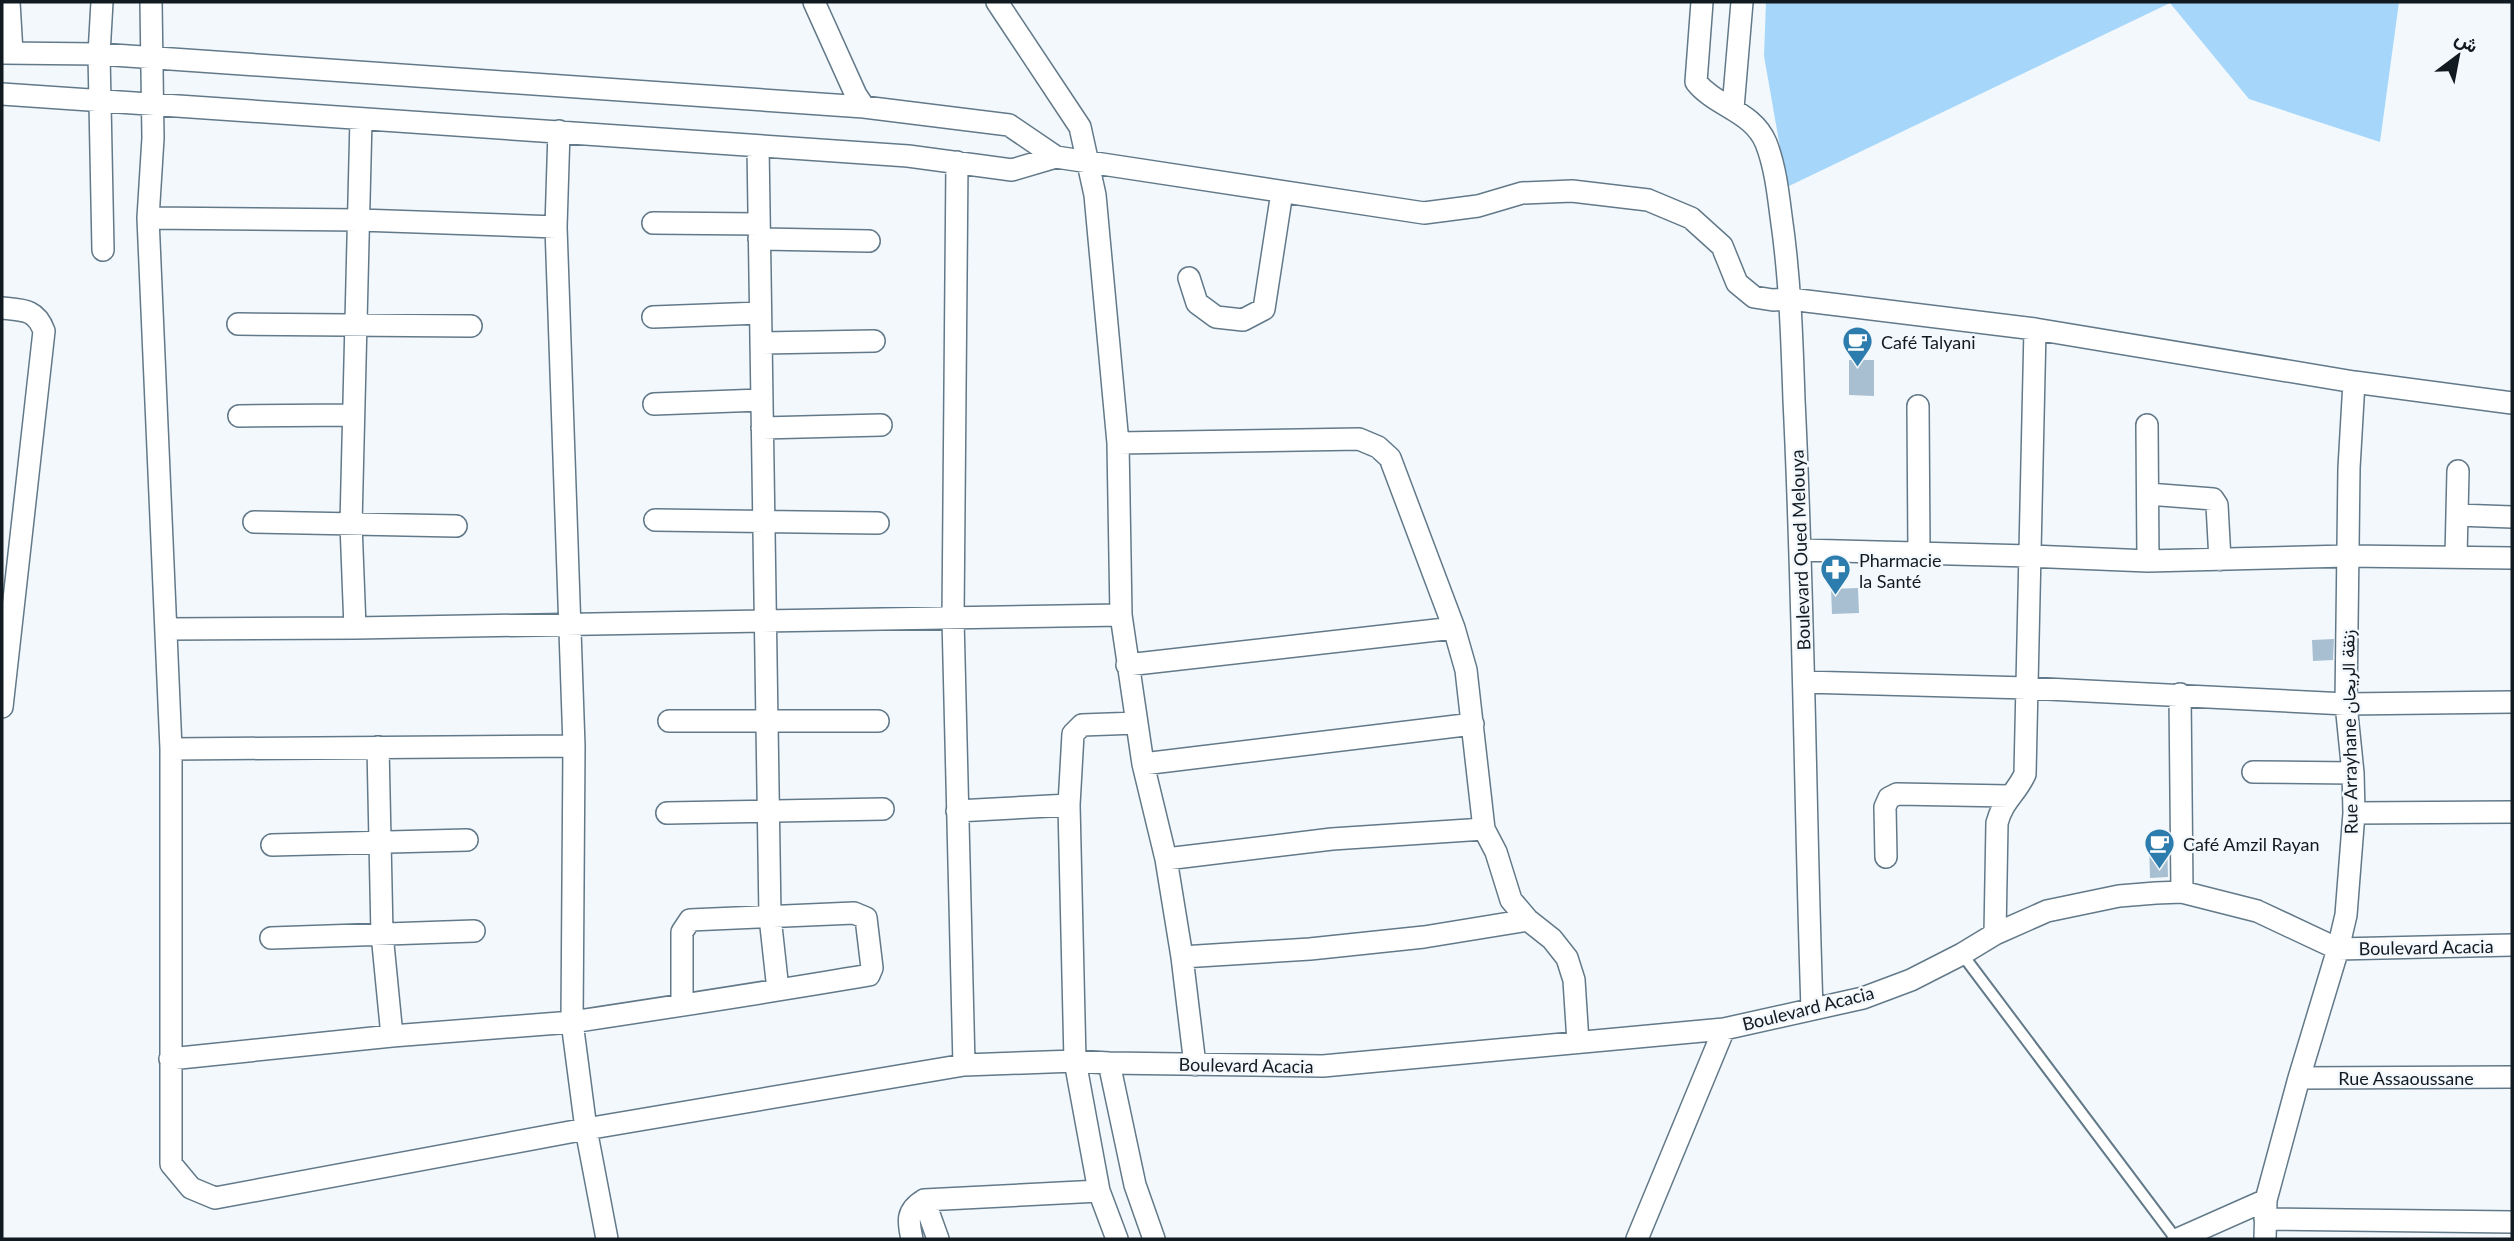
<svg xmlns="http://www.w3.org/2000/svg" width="2514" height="1241" font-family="Lato,Vazirmatn,sans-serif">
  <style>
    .green { fill: #a6d7fa }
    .building { fill: #a7bfd0 }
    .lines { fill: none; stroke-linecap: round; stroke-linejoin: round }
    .lane-casing { stroke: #627989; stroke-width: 14 }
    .street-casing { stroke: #627989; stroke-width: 24 }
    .lane { stroke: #fff; stroke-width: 10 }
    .street { stroke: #fff; stroke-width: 21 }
    .labels { text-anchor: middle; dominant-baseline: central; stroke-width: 5; stroke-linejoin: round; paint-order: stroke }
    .poi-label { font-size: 18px; fill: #111a20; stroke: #f3f8fc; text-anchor: start }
    .street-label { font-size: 18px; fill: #111a20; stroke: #f3f8fc }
  </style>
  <rect width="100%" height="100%" fill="#f3f8fc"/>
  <path class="green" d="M1766,2H2399L2380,142L2249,99L2170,3L1787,187L1764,56Z"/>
  <path class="building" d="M1849,360H1874V396L1849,395Z
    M1858,588L1859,613L1832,614L1831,589Z
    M2334,639L2333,660L2313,661L2312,640Z
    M2167,839L2168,877L2150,878L2149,840Z"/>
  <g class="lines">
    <defs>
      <path id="lane" d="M1962,954L2176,1239"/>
      <path id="street" d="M9,2L12,53
        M102,2L99,54L103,250
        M151,2L153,138L148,218L171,749V1164L191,1188L215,1198L586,1129L964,1065L1075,1061L1109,1063L1323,1066L1724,1029L1863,998L1911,980L1962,954L1995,934L2047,911L2119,896L2156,893L2182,892L2257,911L2338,949L2512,945
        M814,2L856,95L864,107
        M997,2L1080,127L1095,195L1118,443L1121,615L1143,764L1166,859L1182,957L1195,1065
        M1702,2L1696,82C1716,107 1753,111 1766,143C1775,166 1778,192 1781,216C1790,277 1792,339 1794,400C1804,603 1805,806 1812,1009
        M2,53L99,54L864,107L1009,125L1056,157
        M2,94L908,156L1012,170L1056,157L1424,213L1478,206L1522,193L1572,191L1648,200L1691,218L1722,246L1737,283L1754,297L1773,300L1790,299L2035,329L2354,382L2512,403
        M1733,108L1742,2
        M758,146L770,917L778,990
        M957,162L953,619L964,1065
        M148,218L360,220L556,227L574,746L572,1022C671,1007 770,992 869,975L872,968L866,918L854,913L690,920L682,932V1005
        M653,223L759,224
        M556,227L559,131
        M759,239L869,241
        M1189,278L1197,303L1216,317L1243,320L1264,309L1282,192
        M2,308C23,310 36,309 44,331L2,707
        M653,317L760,313
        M238,324L471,326
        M761,343L874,341
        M654,404L761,400
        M1918,406L1919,553
        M239,416L353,415
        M2147,425L2148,561
        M762,428L881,425
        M1118,443L1359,439L1378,447L1390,458L1454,628L1466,670L1484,829L1496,852L1511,900L1528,920L1552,939L1567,958L1574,980L1578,1042
        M2148,494L2213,499L2217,505L2220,560
        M2457,515L2512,517
        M655,520L878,523
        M254,522L456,526
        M1801,550L2029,556L2148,561L2347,556L2512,558
        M2456,557L2458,471
        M355,628L1121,615
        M167,629L355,628L351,524L361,119
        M1127,665L1454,628
        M1804,682L2027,688L2346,704L2512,702
        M2180,694L2182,892
        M669,721H878
        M378,747L382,934L392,1036
        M171,749L574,746
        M1143,764L1473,724
        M2253,772L2353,773
        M1069,805L1075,1061L1099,1191L1117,1239
        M957,811L1069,805L1073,734L1082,725L1137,723
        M667,813L883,809
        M2354,813L2512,812
        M272,845L467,840
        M1886,857L1885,807L1889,798L1897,794L2009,796
        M1166,859L1332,839L1484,829
        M1995,934L1997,823C2003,800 2016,794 2025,774L2035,329
        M271,938L474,931
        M1182,957L1310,949L1424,937L1528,920
        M170,1059L392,1036L572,1022L586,1129L607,1239
        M1109,1063L1135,1185L1154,1239
        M2299,1078L2512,1077
        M924,1200L938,1239
        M2265,1219L2512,1222
        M912,1239C908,1221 906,1211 924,1200L1099,1191
        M1637,1239L1724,1029
        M2178,1239L2266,1200
        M2265,1239L2266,1200L2299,1078L2338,949L2346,915L2354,813L2353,773L2346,704L2349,468L2354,382"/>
    </defs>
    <use href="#lane" class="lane-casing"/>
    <use href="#street" class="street-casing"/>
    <use href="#lane" class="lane"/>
    <use href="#street" class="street"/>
  </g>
  <defs>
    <symbol id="cafe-pin" viewBox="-11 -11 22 30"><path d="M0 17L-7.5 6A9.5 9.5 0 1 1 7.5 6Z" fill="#2c7dae" stroke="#f3f8fc"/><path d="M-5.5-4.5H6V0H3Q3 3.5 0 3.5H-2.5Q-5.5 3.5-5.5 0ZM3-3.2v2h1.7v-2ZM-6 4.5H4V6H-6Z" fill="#fff"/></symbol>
    <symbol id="pharmacy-pin" viewBox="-11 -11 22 30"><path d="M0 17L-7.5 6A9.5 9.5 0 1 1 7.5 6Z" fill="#2c7dae" stroke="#f3f8fc"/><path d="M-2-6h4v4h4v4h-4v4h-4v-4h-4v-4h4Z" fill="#fff"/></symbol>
  </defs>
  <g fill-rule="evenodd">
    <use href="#cafe-pin" x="1840" y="324" width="35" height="47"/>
    <use href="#pharmacy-pin" x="1818" y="552" width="35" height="47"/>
    <use href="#cafe-pin" x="2142" y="826" width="35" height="47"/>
  </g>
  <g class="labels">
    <g class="poi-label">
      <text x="1881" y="342">Café Talyani</text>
      <text x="1859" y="560">Pharmacie<tspan x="1859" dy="21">la Santé</tspan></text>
      <text x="2183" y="844">Café Amzil Rayan</text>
    </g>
    <g class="street-label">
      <text transform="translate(1800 550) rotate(-92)">Boulevard Oued Melouya</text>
      <text transform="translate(2349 732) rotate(-91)">Rue Arrayhane زنقة الريحان</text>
      <text transform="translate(2426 947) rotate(-1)">Boulevard Acacia</text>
      <text transform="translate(1808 1008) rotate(-14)">Boulevard Acacia</text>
      <text transform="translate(1246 1065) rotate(1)">Boulevard Acacia</text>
      <text x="2406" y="1078">Rue Assaoussane</text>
    </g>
  </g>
  <rect width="2514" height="1241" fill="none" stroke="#111a20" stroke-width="7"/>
  <g transform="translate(2458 56) rotate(32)" stroke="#f3f8fc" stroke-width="5" paint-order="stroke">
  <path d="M0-5L12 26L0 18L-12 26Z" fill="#111a20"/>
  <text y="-10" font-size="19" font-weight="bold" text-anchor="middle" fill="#111a20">ش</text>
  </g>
</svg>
